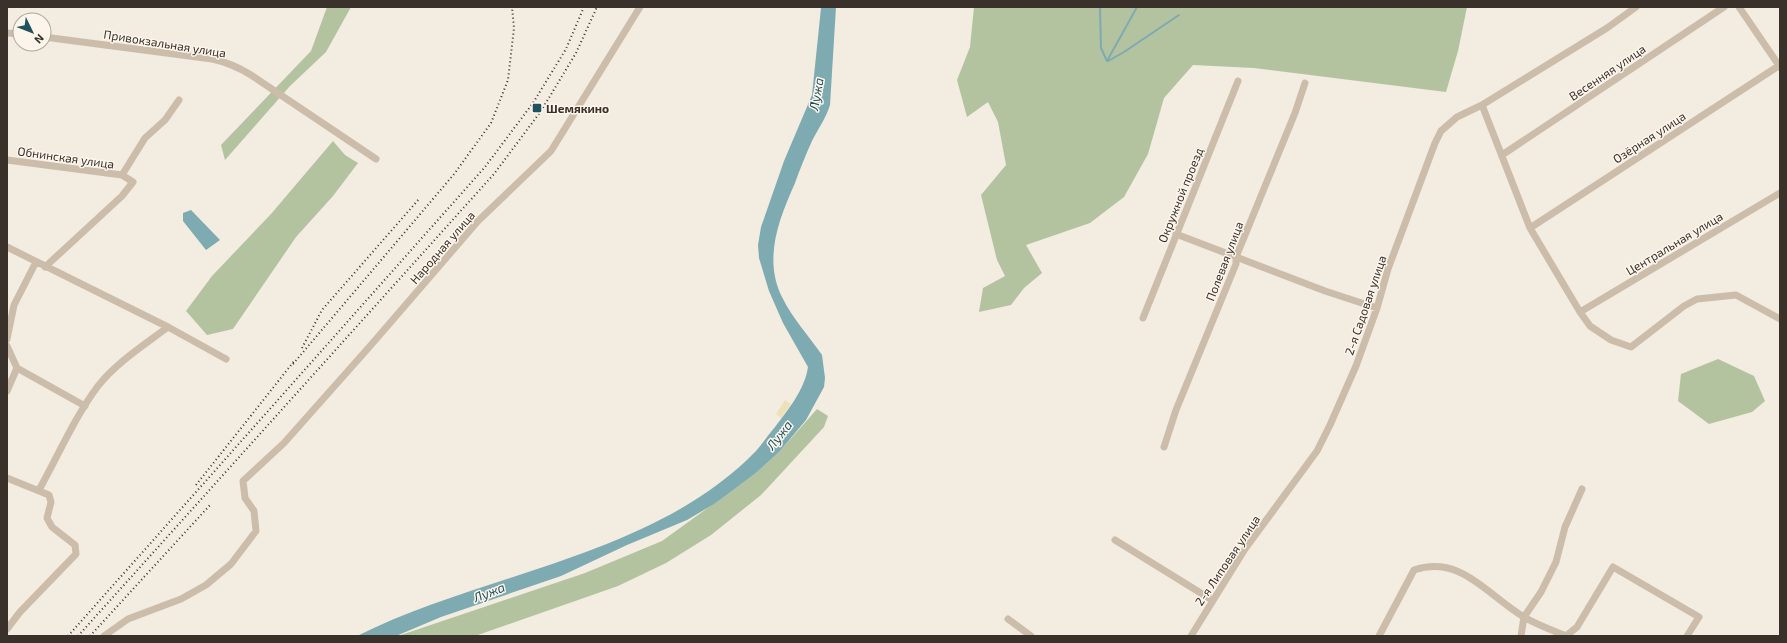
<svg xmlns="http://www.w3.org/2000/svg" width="1787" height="643" font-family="'Exo 2',sans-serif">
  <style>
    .green { fill: #b3c39f }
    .sand { fill: #eee1b7 }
    .water { fill: #7eaab1 }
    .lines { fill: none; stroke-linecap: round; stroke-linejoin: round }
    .stream { stroke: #7eaab1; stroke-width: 2 }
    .minor { stroke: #ccbdab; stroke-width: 7 }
    .rail { stroke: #3a312a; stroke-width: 2; stroke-dasharray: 1 3; stroke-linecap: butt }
    .poi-dot { fill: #1f525c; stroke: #fbf5ec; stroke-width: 1.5 }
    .labels { text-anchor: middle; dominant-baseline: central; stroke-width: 3; stroke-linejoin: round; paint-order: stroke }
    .street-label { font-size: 12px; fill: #3a312a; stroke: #fbf5ec }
    .poi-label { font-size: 12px; font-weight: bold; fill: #3a312a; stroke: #fbf5ec; text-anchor: start }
    .water-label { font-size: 13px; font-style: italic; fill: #1f525c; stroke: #fbf5ec }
  </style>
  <rect width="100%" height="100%" fill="#f3ece0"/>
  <path class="green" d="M327,7H351L326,52L290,86L225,160L221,145L311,51Z
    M974,7H1467L1458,51L1446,92L1254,68L1193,65L1164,98L1148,154L1124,197L1090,223L1026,245L1042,273L1024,288L1011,305L979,312L983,288L1005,276L997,260L981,195L1006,165L998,122L988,102L967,117L957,80L970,47Z
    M333,141L345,155L358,163L333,196L296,237L233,329L207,335L186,311L212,276L271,214Z
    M1718,359L1754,376L1765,401L1752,412L1709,424L1678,401L1681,374Z
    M817,409L828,416L824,427L761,495L711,535L666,563L618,586L475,636H398L585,573L662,541L756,473L780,451Z"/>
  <path class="sand" d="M785,400L791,404L781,418L776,414Z"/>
  <path class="water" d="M836,7L830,105C826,118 818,129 812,141C806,154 800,169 795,183C779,219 763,259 782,297C792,318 809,336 822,355L825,378L824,387L806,420L780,451L756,473L714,504L687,520L627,545L561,576L441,617L396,636H357C485,572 653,557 756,451C763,443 768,435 775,427C788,410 805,389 808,367L783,323L769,291L759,258L758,245L761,227L784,161L812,95L821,8Z
    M191,210L220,240L206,250L183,221V213Z"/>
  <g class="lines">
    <path class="stream" d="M1100,7L1101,48L1107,61L1137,7
      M1108,61L1124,52L1179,15"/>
    <path class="minor" d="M1739,7L1780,67
      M7,33L20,34
      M44,37L212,59C227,62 238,67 251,75L376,159
      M1482,105L1530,228L1580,312L1590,326L1611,340L1631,347L1684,306L1697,299L1736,295L1780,319
      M1502,155L1724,7
      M7,160L122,175
      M1530,228L1780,65
      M1176,234L1325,291L1377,308
      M7,247L168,327L226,359
      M45,267L122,196L133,182L122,175L145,138L165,120L179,100
      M1580,312L1780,193
      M1143,318L1238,81
      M7,339L14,305L36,262
      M7,346L17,368L7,391
      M17,368L85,406
      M1164,447L1176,410L1236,264V257L1295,113L1305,83
      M7,478L49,495L51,502L47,518L52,527L75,545L76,554L20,612L7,629
      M39,490C58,456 74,418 98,386C116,363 144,345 168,327
      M1115,540L1212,600
      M1008,619L1031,636
      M104,636L128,619L181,599L206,585L231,564L256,531L254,511L245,498L243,481L284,443L371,345L478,221L551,151L640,7
      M1191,636L1245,549L1317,451L1330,425L1356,366L1377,308L1388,269L1435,143L1441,131L1457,117L1482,105L1607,28L1636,7
      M1379,636L1414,570C1461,554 1488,596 1524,617C1537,625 1552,630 1566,636L1577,627L1613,567L1699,617L1687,636
      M1521,636L1524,617L1541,592L1556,562L1565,527L1582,489"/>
    <path class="rail" d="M302,348L322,310L419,199
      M293,364L455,173L491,123L508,80L514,28L512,7
      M196,485L295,360
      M68,636L485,167L533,103L566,49L584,7
      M78,636L494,174L541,111L576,53L597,7
      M90,636L211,504"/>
  </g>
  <rect class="poi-dot" x="532" y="103" width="10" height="10" rx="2"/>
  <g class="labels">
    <g class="street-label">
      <text transform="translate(165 43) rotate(9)">Привокзальная улица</text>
      <text transform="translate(1607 72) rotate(-34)">Весенняя улица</text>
      <text transform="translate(1649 137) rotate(-33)">Озёрная улица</text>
      <text transform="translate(66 157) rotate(8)">Обнинская улица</text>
      <text transform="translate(1180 195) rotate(-68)">Окружной проезд</text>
      <text transform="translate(1674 243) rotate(-31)">Центральная улица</text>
      <text transform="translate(442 247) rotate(-49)">Народная улица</text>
      <text transform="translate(1224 261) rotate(-69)">Полевая улица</text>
      <text transform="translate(1365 305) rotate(-71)">2-я Садовая улица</text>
      <text transform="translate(1227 560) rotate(-56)">2-я Липовая улица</text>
    </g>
    <g class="poi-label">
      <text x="546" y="108">Шемякино</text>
    </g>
    <g class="water-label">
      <text transform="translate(816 94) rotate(-80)">Лужа</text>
      <text transform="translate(779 435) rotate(-52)">Лужа</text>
      <text transform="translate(489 592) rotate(-21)">Лужа</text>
    </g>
  </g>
  <rect width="1787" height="643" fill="none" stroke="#3a312a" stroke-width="16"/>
  <g transform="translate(32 32) rotate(133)"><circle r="19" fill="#fbf5ec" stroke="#aea79e"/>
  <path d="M0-3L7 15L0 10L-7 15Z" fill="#1f525c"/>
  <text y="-6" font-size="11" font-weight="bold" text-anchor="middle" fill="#3a312a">N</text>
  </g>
</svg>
